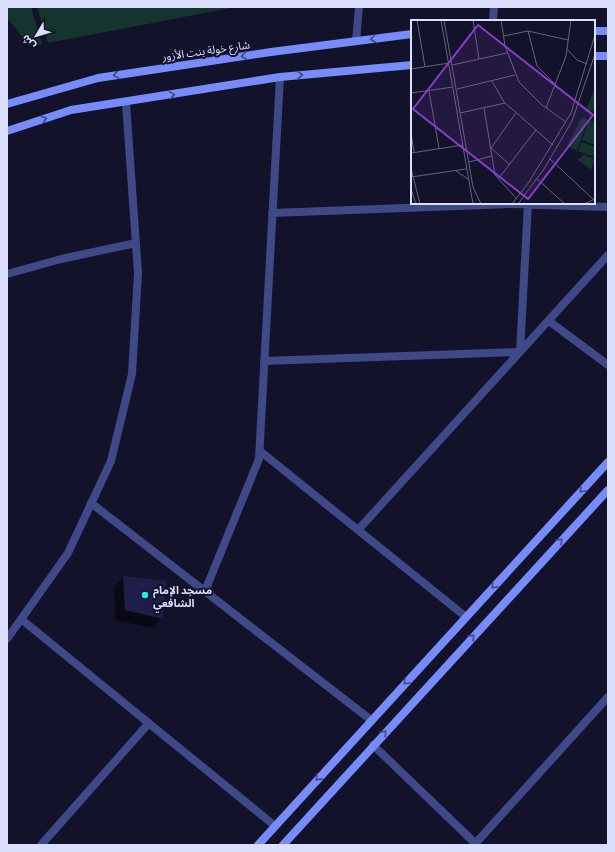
<svg xmlns="http://www.w3.org/2000/svg" width="615" height="852" font-family="Commissioner,'Noto Sans Arabic',sans-serif">
  <style>
    .green { fill: #15342d }
    .shadow { fill: #0007 }
    .building { fill: #1f1e4a }
    .lines { fill: none; stroke-linecap: round; stroke-linejoin: round }
    .street { stroke: #3f4987; stroke-width: 8 }
    .secondary { stroke: #778bfa; stroke-width: 8 }
    .oneway { stroke: #3f4888 }
    .poi-dot { fill: #0ff6e3; stroke: #12122a; stroke-width: 1.5 }
    .labels { text-anchor: middle; dominant-baseline: central; stroke-width: 4; stroke-linejoin: round; paint-order: stroke }
    .street-label { font-size: 11px; fill: #dcdefe; stroke: #12122a }
    .poi-label { font-size: 11px; font-weight: bold; fill: #dcdefe; stroke: #12122a; text-anchor: start }
    .inset-road { fill: none; stroke: #63647f; stroke-width: 1 }
    .view { fill: #853ec5; fill-opacity: 0.15; stroke: #853ec5; stroke-width: 2 }
    .inset-edge { fill: none; stroke: #dcdefe; stroke-width: 2 }
  </style>
  <rect width="100%" height="100%" fill="#12122a"/>
  <path class="green" d="M7,7H31L42,44L30,46L7,18Z
    M37,7H236L48,43Z"/>
  <path class="shadow" d="M124,577L162,618L152,628L115,620L114,587Z"/>
  <path class="building" d="M123,576L166,581L163,619L125,610Z"/>
  <g class="lines">
    <path class="street" d="M493,21L494,7
      M356,41L359,7
      M272,213L511,204L608,207
      M7,274L61,259L136,243
      M549,321L608,365
      M264,361L520,352L528,204
      M260,451L466,617
      M91,503L371,720
      M358,530L608,255
      M205,591L259,459L280,77
      M21,619L275,826
      M7,639L68,553L111,461L132,374L138,273L126,103
      M373,745L477,845
      M475,844L608,697
      M41,845L149,723"/>
    <path class="secondary" d="M594,31H608
      M594,56H608
      M7,104L98,78L271,52L412,34
      M7,131L71,110L280,77L412,65
      M258,845L608,462
      M283,845L608,490"/>
  </g>
  <defs><path id="oneway-chevron" d="M-2-3.5L2.5 0L-2 3.5" fill="none" stroke-width="1.6" stroke-linecap="round" stroke-linejoin="round"/></defs>
  <g class="oneway">
    <use href="#oneway-chevron" transform="translate(373 39) rotate(173)"/>
    <use href="#oneway-chevron" transform="translate(244 56) rotate(172)"/>
    <use href="#oneway-chevron" transform="translate(116 75) rotate(171)"/>
    <use href="#oneway-chevron" transform="translate(300 75) rotate(-5)"/>
    <use href="#oneway-chevron" transform="translate(172 95) rotate(-9)"/>
    <use href="#oneway-chevron" transform="translate(44 119) rotate(-18)"/>
    <use href="#oneway-chevron" transform="translate(582 490) rotate(133)"/>
    <use href="#oneway-chevron" transform="translate(560 541) rotate(-47)"/>
    <use href="#oneway-chevron" transform="translate(494 586) rotate(133)"/>
    <use href="#oneway-chevron" transform="translate(472 637) rotate(-47)"/>
    <use href="#oneway-chevron" transform="translate(406 682) rotate(133)"/>
    <use href="#oneway-chevron" transform="translate(384 733) rotate(-47)"/>
    <use href="#oneway-chevron" transform="translate(318 778) rotate(132)"/>
  </g>
  <circle class="poi-dot" cx="145" cy="595" r="4"/>
  <g class="labels">
    <g class="street-label">
      <text transform="translate(206 50) rotate(-8)">شارع خولة بنت الأزور</text>
    </g>
    <g class="poi-label">
      <text x="153" y="589">مسجد الإمام<tspan x="153" dy="13">الشافعي</tspan></text>
    </g>
  </g>
  <g transform="translate(411 20)">
    <rect width="184" height="184" fill="#12122a"/>
    <path d="M184,68V91L174,92ZM171,97L177,100L166,131L156,126ZM178,100L184,102V125L171,120ZM171,122L184,127L183,137L167,131ZM172,135L184,139L180,150L167,140Z" fill="#15342d"/>
    <path class="inset-road" d="M6,0L14,47M30,0L62,184M33,0L62,167L70,184M62,0L68,39M90,0L94,26L108,62L131,85L155,102M117,11L126,46L145,65M93,16L117,11L157,20M156,29L166,40L176,44M41,45L96,33M0,49L38,43M81,61L93,82L142,125M46,69L104,55M18,71L28,128M0,73L42,67M73,88L84,155L105,178M135,88L155,36L160,0M49,93L94,83M0,113L3,132M0,133L52,125M139,139L183,180M58,142L81,136M99,145L80,128L105,93M0,148L9,184M45,151L57,159M0,157L55,149M87,159L125,110M126,159L154,184M0,169L5,184M101,184L118,162L160,93L184,15M107,184L133,149L161,101L184,34M173,184L184,179"/>
    <path class="view" d="M67,5L182,95L117,179L2,89Z"/>
    <rect width="184" height="184" class="inset-edge"/>
  </g>
  <rect width="615" height="852" fill="none" stroke="#dcdefe" stroke-width="16"/>
  <g transform="translate(36 36) rotate(232)" stroke="#12122a" stroke-width="3" paint-order="stroke">
  <path d="M0-3L7 15L0 10L-7 15Z" fill="#dcdefe"/>
  <text y="-6" font-size="11" font-weight="bold" text-anchor="middle" fill="#dcdefe">ش</text>
  </g>
</svg>
